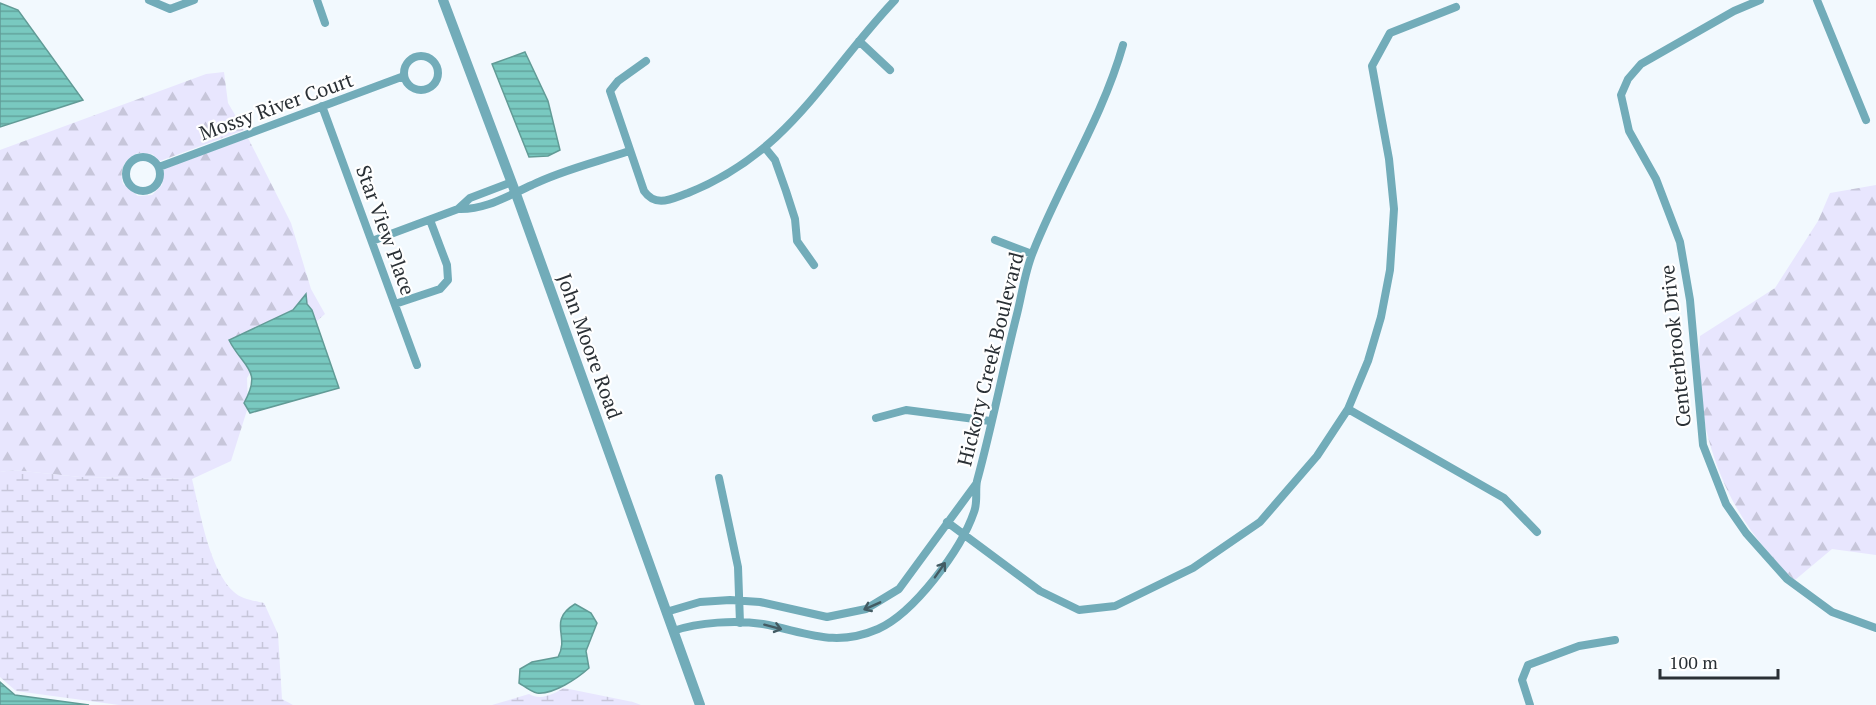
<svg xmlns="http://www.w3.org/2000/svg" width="1876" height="705" font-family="'PT Serif',serif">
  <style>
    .forest { fill: url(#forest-firs) }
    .wetland { fill: url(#wetland-marsh) }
    .water { fill: url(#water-rules); stroke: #619b96; stroke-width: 1.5 }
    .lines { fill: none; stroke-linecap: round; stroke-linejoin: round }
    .minor { stroke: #72acb9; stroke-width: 8 }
    .tertiary { stroke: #72acb9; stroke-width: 10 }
    .oneway { stroke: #435b63 }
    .labels { text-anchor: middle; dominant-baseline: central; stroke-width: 4.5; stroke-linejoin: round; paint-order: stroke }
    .street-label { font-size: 20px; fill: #2a3035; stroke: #fff }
  </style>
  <defs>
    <pattern id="forest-firs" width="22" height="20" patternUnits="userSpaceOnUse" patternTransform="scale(1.5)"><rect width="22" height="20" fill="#e8e6fe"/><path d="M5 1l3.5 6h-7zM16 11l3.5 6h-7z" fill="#c7c6da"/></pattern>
    <pattern id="wetland-marsh" width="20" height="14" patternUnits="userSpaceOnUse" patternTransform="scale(1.5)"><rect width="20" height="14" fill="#e8e6fe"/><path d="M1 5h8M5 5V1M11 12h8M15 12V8" fill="none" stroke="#c7c6da"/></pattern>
    <pattern id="water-rules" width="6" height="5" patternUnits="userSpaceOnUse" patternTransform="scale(1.5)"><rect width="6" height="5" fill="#79c9c0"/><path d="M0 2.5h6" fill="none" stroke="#63a49d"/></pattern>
  </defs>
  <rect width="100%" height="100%" fill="#f2f9fe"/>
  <path class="forest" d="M224,72L228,103L244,130L160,161L152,154L138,153C124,159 119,169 123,184L138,196L152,195L162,185L164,169L248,138L291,223L311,289L325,314L289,345L259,358L247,378L248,407L231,461L192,479L80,477L13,470L0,472V150L206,74Z
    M1876,185V555L1832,549L1795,580C1785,573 1777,562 1769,553C1718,496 1692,413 1700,336L1775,288L1818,221L1830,193Z"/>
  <path class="wetland" d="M13,470L80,477L192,479C200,511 209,570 234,592C241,599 255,601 264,603L278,634L282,699L293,705H119L16,691L0,677V472Z
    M564,688L633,702L641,705H492L529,694C541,701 553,694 564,688Z"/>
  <path class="water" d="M0,3L18,10L83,100L0,127Z
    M525,52L548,101L560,150L548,156L529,157L492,64Z
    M306,294L307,304L312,310L339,388L250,413L244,403C263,369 243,368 229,340L293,310Z
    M575,604L591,613L597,623L586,651L589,668C578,678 553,695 537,693C531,692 524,686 519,683L520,669L532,662L558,657C570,636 547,621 575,604Z
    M0,682L15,695L89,705H0Z"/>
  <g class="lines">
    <path class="minor" d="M149,0L170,9L194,0
      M317,0L325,23
      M1760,0L1734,11L1641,64L1628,79L1621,95L1629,131L1656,179L1680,242L1690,300L1703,445L1726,504L1746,533L1787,579L1832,612L1876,628
      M1817,0L1866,120
      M859,41L890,70
      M404 73a17 17 0 1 1 34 0a17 17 0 1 1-34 0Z
      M646,61L618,81L610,91L644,191C656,208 671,199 688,193C790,152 824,75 895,0
      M322,106L417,365
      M766,149L775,160L786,191L795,219L797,241L814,265
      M126 174a17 17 0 1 1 34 0a17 17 0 1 1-34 0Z
      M159,167L404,76
      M458,209C486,210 507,196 532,185C562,170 597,162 629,151
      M995,240L1032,254
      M372,241L458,209L470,198L512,182
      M395,304L440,289L448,280L447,265L430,220
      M1348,409L1504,498L1537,532
      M876,418L906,410L990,421
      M719,478L738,567L740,623
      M947,522L1040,591L1079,610L1115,606L1193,568L1260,522L1317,456L1348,409L1368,361L1381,317L1390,270L1394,209L1389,159L1372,66L1390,33L1456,7
      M666,612L700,602L730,600L760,602L827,617L866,609L899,589L976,484
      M673,631C699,622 736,620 763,624C806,632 834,648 878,629C914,613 961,550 974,512C978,502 975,491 977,481C992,426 1003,369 1017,314C1022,294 1025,271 1033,252C1061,181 1102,119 1123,45
      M1530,705L1522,680L1528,665L1579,646L1615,640"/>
    <path class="tertiary" d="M443,0L516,194L700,705"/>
  </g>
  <defs><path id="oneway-shaft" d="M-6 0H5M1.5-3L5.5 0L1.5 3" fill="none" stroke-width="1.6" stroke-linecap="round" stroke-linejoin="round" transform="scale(1.5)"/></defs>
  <g class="oneway">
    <use href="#oneway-shaft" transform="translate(940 570) rotate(-55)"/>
    <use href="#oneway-shaft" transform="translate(872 606) rotate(156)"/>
    <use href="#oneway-shaft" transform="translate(773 627) rotate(15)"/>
  </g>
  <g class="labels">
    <g class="street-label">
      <text transform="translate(276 106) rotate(-20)">Mossy River Court</text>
      <text transform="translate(386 230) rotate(70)">Star View Place</text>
      <text transform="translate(590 346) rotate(70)">John Moore Road</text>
      <text transform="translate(1675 346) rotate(-96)">Centerbrook Drive</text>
      <text transform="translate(990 359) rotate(-76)">Hickory Creek Boulevard</text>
    </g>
  </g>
  <path d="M1660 669v9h118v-9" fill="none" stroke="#2a3035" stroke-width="3"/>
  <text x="1669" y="669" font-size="18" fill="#2a3035" stroke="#ffffff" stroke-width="4.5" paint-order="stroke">100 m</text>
</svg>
